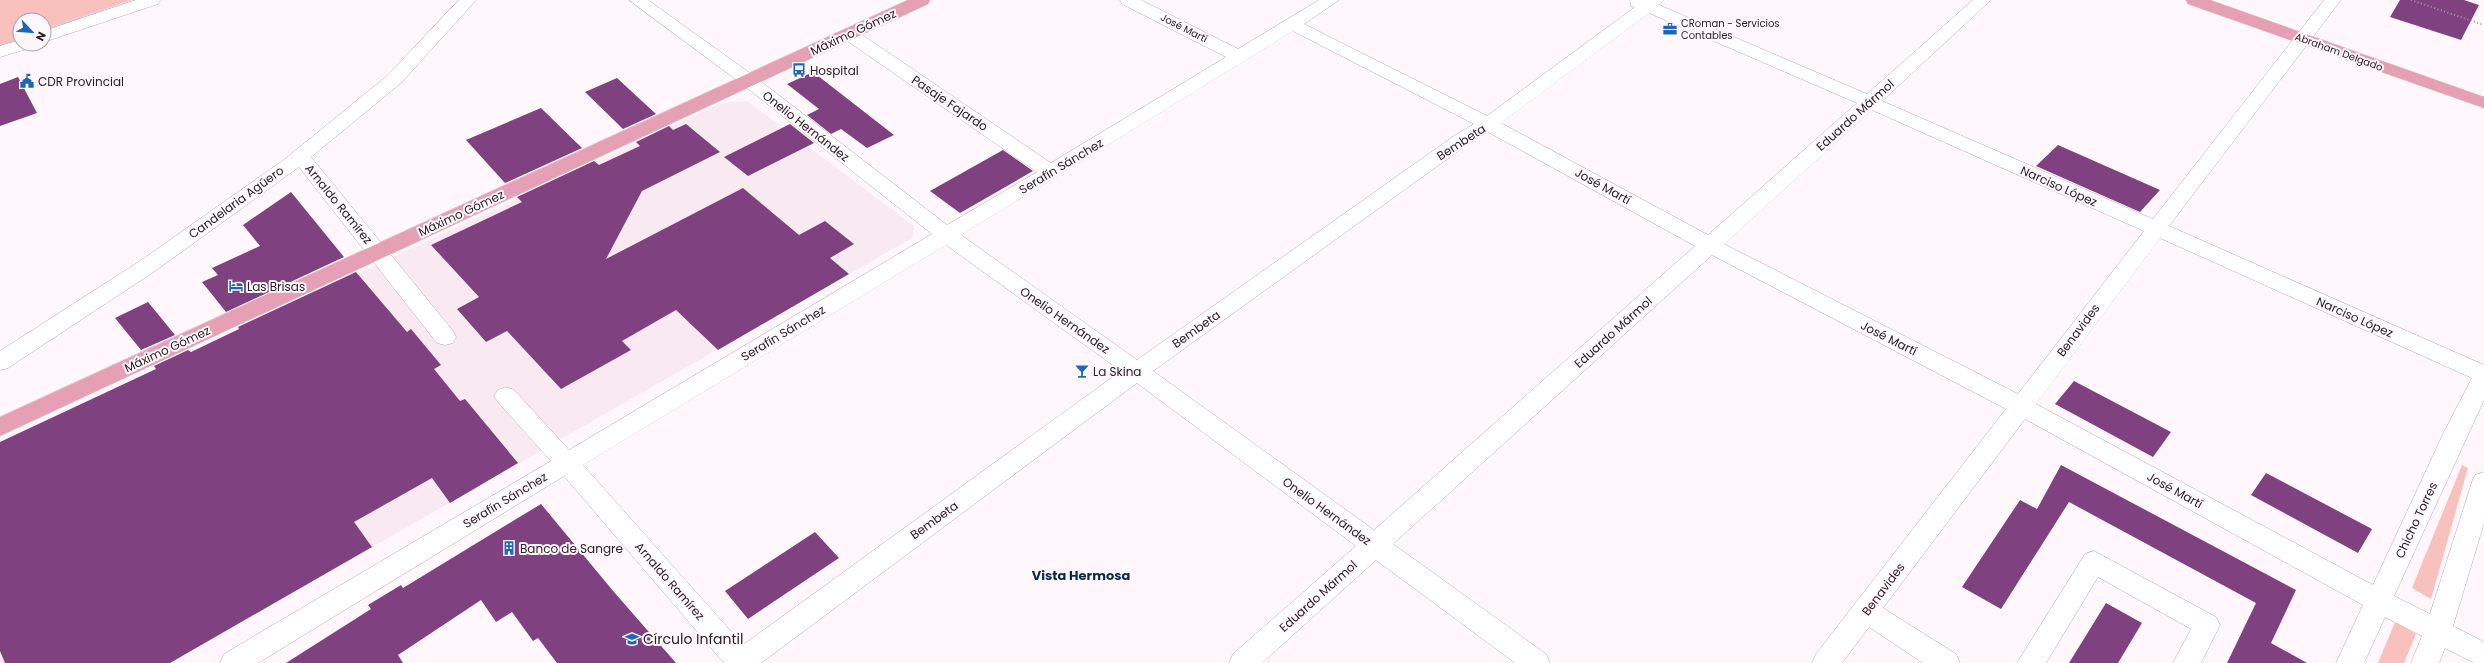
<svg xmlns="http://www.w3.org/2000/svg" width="2484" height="663" font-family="Poppins,sans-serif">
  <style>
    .built { fill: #f9e9f1 }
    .green { fill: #f8c1be }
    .building { fill: #7f417f }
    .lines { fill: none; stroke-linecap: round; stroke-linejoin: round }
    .minor-casing { stroke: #bbaab3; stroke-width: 1 }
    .major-casing { stroke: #d8d7d8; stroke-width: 1 }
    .path { stroke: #a29a9e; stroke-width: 2; stroke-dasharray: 1 2.5; stroke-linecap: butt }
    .minor { fill: #fff; fill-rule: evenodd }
    .major { fill: #e6a0b5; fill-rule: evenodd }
    .labels { text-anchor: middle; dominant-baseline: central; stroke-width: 4; stroke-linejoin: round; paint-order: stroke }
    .far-poi-label { font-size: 10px; fill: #292226; stroke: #fff7fb; text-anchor: start }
    .far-street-label { font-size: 10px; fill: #292226; stroke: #fff7fb }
    .street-label { font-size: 12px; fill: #292226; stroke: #fff7fb }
    .poi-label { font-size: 12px; fill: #292226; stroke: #fff7fb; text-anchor: start }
    .neighbourhood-label { font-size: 13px; font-weight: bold; fill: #062a4f; stroke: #fff7fb }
    .near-poi-label { font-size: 14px; fill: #292226; stroke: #fff7fb; text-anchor: start }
  </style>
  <rect width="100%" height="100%" fill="#fff7fb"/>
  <path class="built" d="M747,101L914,226L912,238L170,663H0V442L721,103Z"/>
  <path class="green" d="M0,0H132L44,30V20H20V39L0,45Z
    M2462,465L2468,468L2431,599L2412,588Z
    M2395,622L2416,634L2404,663H2378Z"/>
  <path class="building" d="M2400,0H2464L2479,5L2461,40L2390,17Z
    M813,72L894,135L867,148L841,129L831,134L807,115L819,109L787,84Z
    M18,77L37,113L0,126V84Z
    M617,78L656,114L623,129L585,92Z
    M541,108L582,148L505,183L466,140Z
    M686,124L720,152L642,191L606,259L743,188L799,235L825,221L854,244L830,258L849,274L718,350L676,310L622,341L631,350L561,389L507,331L486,342L457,309L479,297L431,245L522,202L517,197L594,161L599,165L640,146L636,142L669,126L673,130Z
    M790,124L814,143L748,176L724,157Z
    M2058,145L2160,190L2140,212L2036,166Z
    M1003,150L1033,171L960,213L930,191Z
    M291,192L344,257L226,312L202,282L218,275L212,268L260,246L243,225Z
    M356,272L407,332L411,329L441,365L434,369L460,401L465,399L518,463L450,503L432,478L354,522L372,547L170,663H5L0,651V442L156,369L154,366L188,350L191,352L239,329L238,327Z
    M148,302L175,335L141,350L115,318Z
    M2074,381L2171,432L2153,457L2055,404Z
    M2061,465L2296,590L2271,643L2307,663H2227L2256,603L2069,502L2001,609L1962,587L2020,500L2037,509Z
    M2266,473L2372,529L2358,553L2251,495Z
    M541,504L614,592L676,663H557L538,638L533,641L512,612L496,622L481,600L398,655L403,663H286L371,609L368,605L401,585L403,588Z
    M815,532L839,558L748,619L725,591Z
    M2106,603L2142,623L2118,663H2069Z"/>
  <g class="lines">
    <defs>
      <path id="minor" d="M136,0H160L158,4L44,42V31Z
        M459,0H476L401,83L311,157L453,331L456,337L453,343L445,345L437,343L299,167L155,271L8,368L0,370V351L140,261L285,159L388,75Z
        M629,0H648L754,76L947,225L1037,172L843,38L840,34L843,30H855L1051,163L1226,57L1122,4L1120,0H1141L1238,49L1319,0H1339L1304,24L1487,116L1635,7L1631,6L1630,0H1664L1659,5L1867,94L1973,0H1991L1882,101L2153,219L2324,0H2341L2169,226L2484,365V400L2394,596L2430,614L2472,482L2475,475L2484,472V523L2453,626L2484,642V663H2474L2445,648L2439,663H2411L2422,636L2385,617L2364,663H2336L2363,605L2025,419L1883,608L1956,654L1960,663H1923L1869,627L1842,663H1812L1816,654L2006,409L1712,255L1393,544L1546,654L1550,663H1515L1376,560L1262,663H1229L1233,654L1356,546L1137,383L761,663H724L564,476L258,663H220L224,654L551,461L498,402L494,396L498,390L506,387L514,390L569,450L932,234L742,84ZM1649,13L1857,103L1708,235L1501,123ZM1293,31L1474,124L1454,136L1137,360L961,235ZM1872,110L2144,231L2018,394L1724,244ZM1488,132L1695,246L1374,530L1153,371L1468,144ZM2160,238L2472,378L2444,432L2373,585L2036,404ZM946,245L1121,371L743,645L583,465Z
        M20,40V44H33L30,48L0,57V46Z
        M2094,551L2216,617L2220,625L2201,663H2173L2191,629L2098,577L2046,663H2017L2085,554Z"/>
      <path id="major" d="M908,0H930L928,4L0,436V417Z
        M2186,0H2210L2484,97V108L2188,4Z"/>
    </defs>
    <use href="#minor" class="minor-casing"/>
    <use href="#major" class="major-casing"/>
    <path class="path" d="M2411,0L2484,25"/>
    <use href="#minor" class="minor"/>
    <use href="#major" class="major"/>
  </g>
  <defs>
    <symbol id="office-bare" viewBox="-9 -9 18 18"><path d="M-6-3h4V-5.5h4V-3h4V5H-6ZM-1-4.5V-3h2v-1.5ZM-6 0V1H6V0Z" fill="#1c68b7" stroke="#fff7fb" stroke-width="2.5" paint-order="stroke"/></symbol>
    <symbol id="bus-bare" viewBox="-9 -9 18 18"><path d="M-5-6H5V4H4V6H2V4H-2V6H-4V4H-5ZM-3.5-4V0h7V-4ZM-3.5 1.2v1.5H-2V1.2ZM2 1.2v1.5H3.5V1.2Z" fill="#1c68b7" stroke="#fff7fb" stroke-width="2.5" paint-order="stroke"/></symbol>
    <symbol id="civic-bare" viewBox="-9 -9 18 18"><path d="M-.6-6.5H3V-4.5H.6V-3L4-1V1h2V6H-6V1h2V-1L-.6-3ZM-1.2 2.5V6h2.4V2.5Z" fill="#1c68b7" stroke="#fff7fb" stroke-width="2.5" paint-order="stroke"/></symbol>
    <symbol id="hotel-bare" viewBox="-9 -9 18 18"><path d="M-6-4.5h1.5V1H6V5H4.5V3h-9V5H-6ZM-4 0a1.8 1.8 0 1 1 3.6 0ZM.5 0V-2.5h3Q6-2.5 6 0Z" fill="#1c68b7" stroke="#fff7fb" stroke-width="2.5" paint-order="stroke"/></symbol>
    <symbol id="bar-bare" viewBox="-9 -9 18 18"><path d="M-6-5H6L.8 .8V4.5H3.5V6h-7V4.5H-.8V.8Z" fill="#1c68b7" stroke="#fff7fb" stroke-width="2.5" paint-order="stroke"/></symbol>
    <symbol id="building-bare" viewBox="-9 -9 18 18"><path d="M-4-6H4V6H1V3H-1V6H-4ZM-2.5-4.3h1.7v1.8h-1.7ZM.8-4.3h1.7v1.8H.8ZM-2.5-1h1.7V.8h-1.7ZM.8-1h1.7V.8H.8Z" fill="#1c68b7" stroke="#fff7fb" stroke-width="2.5" paint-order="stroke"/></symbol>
    <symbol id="school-bare" viewBox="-9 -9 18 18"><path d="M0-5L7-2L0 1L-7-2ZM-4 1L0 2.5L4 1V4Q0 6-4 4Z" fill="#1c68b7" stroke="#fff7fb" stroke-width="2.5" paint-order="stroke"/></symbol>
  </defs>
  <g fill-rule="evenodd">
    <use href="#office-bare" x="1660" y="19" width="20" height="20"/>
    <use href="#bus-bare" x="789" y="60" width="20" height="20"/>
    <use href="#civic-bare" x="17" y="71" width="20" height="20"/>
    <use href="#hotel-bare" x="226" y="276" width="20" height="20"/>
    <use href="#bar-bare" x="1072" y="361" width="20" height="20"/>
    <use href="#building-bare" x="499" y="538" width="20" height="20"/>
    <use href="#school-bare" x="622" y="629" width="20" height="20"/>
  </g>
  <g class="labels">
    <g class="far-poi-label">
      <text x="1681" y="23">CRoman - Servicios<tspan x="1681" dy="12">Contables</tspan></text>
    </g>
    <g class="far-street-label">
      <text transform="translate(1184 28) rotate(27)">José Martí</text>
      <text transform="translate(2339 52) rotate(20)">Abraham Delgado</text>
    </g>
    <g class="street-label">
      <text transform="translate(853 32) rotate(-25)">Máximo Gómez</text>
      <text transform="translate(950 103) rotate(34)">Pasaje Fajardo</text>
      <text transform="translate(1855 115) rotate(-42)">Eduardo Mármol</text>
      <text transform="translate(806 126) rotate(38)">Onelio Hernández</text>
      <text transform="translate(1461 142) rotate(-33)">Bembeta</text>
      <text transform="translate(1061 166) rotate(-31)">Serafín Sánchez</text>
      <text transform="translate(1603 186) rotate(29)">José Martí</text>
      <text transform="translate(2059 186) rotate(24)">Narciso López</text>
      <text transform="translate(236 202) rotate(-36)">Candelaria Agüero</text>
      <text transform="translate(339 204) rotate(51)">Arnaldo Ramírez</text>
      <text transform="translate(461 213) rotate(-25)">Máximo Gómez</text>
      <text transform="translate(2355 317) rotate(24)">Narciso López</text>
      <text transform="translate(1065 320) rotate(35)">Onelio Hernández</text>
      <text transform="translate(1196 329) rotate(-35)">Bembeta</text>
      <text transform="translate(2078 330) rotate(-53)">Benavides</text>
      <text transform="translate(1613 332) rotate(-42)">Eduardo Mármol</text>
      <text transform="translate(783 333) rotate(-31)">Serafín Sánchez</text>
      <text transform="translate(1889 338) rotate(27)">José Martí</text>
      <text transform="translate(167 349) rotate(-25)">Máximo Gómez</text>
      <text transform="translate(2175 490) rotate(29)">José Martí</text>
      <text transform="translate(505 500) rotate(-31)">Serafín Sánchez</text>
      <text transform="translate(1327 511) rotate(36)">Onelio Hernández</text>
      <text transform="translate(934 520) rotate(-36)">Bembeta</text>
      <text transform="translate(2416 520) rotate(-65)">Chicho Torres</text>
      <text transform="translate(670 581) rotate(49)">Arnaldo Ramírez</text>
      <text transform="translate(1883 589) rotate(-53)">Benavides</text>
      <text transform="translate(1318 596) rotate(-42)">Eduardo Mármol</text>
    </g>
    <g class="poi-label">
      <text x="810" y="70">Hospital</text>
      <text x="38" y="81">CDR Provincial</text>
      <text x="247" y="286">Las Brisas</text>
      <text x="1093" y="371">La Skina</text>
      <text x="520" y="548">Banco de Sangre</text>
    </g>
    <g class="neighbourhood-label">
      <text x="1081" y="575">Vista Hermosa</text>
    </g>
    <g class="near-poi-label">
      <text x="643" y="639">Círculo Infantil</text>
    </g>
  </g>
  <g transform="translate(32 32) rotate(116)"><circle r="19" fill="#fff7fb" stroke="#a9a2a6"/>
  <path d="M0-3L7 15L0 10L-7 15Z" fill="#1c68b7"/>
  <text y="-6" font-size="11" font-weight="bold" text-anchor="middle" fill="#292226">N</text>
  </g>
</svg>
